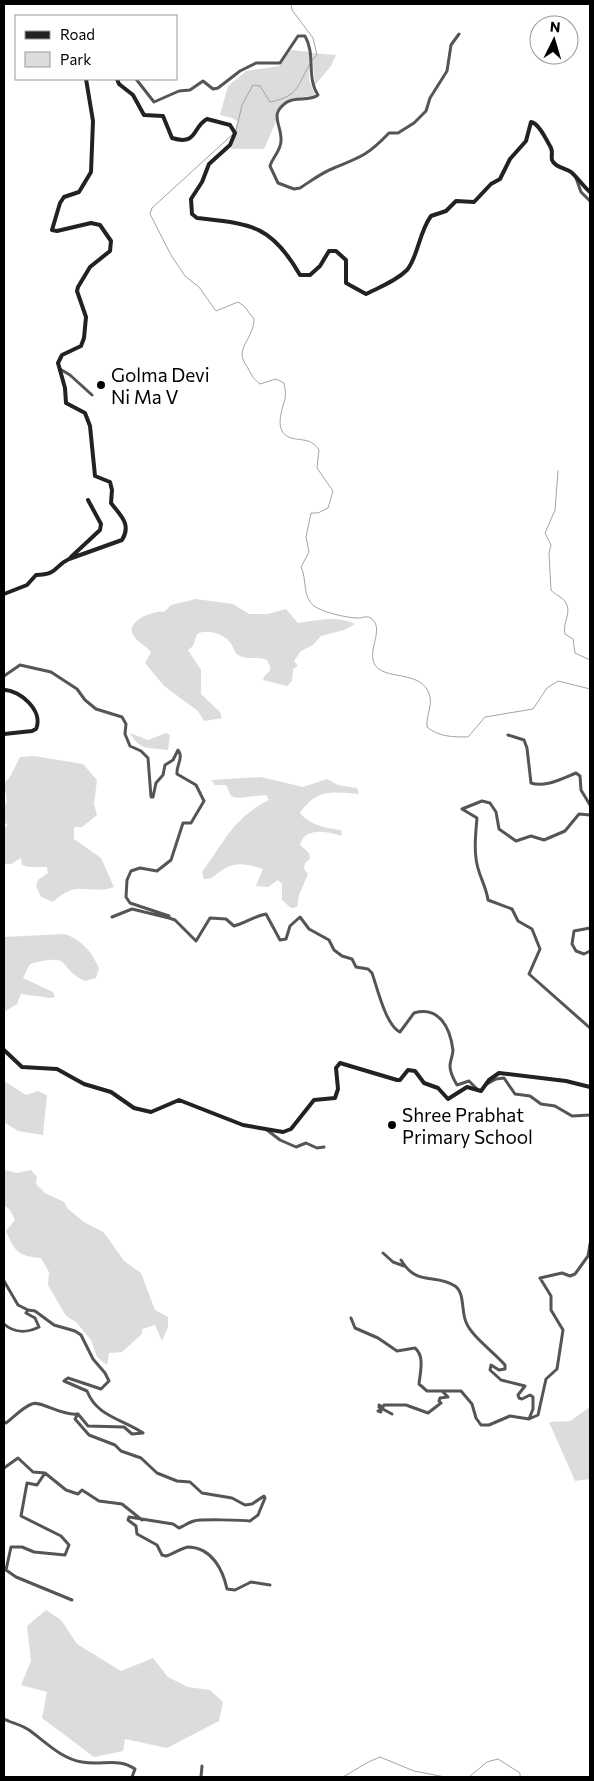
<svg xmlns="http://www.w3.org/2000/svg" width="594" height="1781" font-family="Commissioner,sans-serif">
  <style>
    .green { fill: #dcdcdc }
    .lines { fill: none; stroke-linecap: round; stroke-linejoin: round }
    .stream { stroke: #a3a3a3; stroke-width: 1 }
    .street { stroke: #555; stroke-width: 3 }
    .secondary { stroke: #222; stroke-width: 4 }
    .poi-dot { fill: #000; stroke: #fff; stroke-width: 2 }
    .labels { text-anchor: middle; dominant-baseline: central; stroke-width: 4; stroke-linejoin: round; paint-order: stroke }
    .poi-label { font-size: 19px; fill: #000; stroke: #fff; text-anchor: start }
  </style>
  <rect width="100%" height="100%" fill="#fff"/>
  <path class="green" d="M291,50L310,52L309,80L315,95L288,100L278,110L275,124L264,149H231L237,121L232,118L220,115L228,86L246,71L279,66Z
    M312,53L336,55L331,66L315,85Z
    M196,599L233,604L249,614H268L286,609L298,623C317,620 338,615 355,624L344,630L321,636L313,645L301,651L294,661L298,666L293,669L292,681L287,686L263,680L265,675L270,671V666L267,660C258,656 249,660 240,656C233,653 234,646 229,641C221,633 207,629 197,634L193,646L188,650L201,670V694L220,712L222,718L204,721L198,711L164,686L145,663L151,652C146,646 136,641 133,635C125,621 154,610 164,612L171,605Z
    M130,733L148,740L166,733L170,735L168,750C149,747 141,752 130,733Z
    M34,756L83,764L97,780L94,804L97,815L82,827H74V839L101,858L114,887C89,896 78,878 53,902L41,897L36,886L38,880L48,873L47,867H28L22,865L21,858L11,864H4V827L8,826L4,821V806L7,802L4,783L10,777L20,757Z
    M261,777L303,787L327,779L338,785L357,788L359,794C332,792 317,788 300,813C309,825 326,828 341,830L342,836C328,832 305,826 300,845L309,853L310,859L305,863L304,869L308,874L299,895L297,907L291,908L282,900V884L278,880L268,887L256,886L263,869C248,864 235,861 221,871C214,875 214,879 204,879L202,872C224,842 234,817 269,800L266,795L237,798L231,796L226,785H215L211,780Z
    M65,934C82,940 91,951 99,968L96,978L85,981C56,968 75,952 30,964L23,978L53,992L55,997L50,998L21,994L17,1004L4,1012V937Z
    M4,1081L26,1095L38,1091L47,1095L43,1135L18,1131L4,1122Z
    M4,1170L17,1173L31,1170L37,1177L36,1184L45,1193L64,1202L68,1209L84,1222L103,1232L108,1238L124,1261L141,1273L155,1310L168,1317V1327L162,1341L155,1325L142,1329V1334L122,1352L109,1353L107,1365L97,1357L91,1340L76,1322L66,1316L48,1285L49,1272L41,1258C18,1256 15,1252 6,1231L15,1220L10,1210L4,1205Z
    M590,1407V1479L575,1481L549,1422L570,1421Z
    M46,1610L61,1620L77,1644L121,1671L153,1658L168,1677L188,1687L210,1690L223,1702L219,1721L167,1748L125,1739L123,1751L94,1757L42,1718L47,1692L21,1685L31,1661L27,1626Z"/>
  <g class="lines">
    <path class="stream" d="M291,4L292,10L313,38L317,55L312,60
      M236,131L242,105L253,85L260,86L270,102C300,96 297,85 310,64
      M233,134L152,208L150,214L171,255L185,276L199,287L216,311L238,302L244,306L254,319C254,339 234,348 246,365C251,373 252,378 260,384L276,379L284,383C285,388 286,393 285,399C282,410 273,432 291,438C303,441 311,438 319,450L317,468L333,491L328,508L318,513H311L306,537L309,552L301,567C307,578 302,597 314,606C322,612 347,618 358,618C363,618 367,615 372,619C384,629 368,649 374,663C382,682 424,668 430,697C432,707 426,716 427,727C439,737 453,737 468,737L485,717L533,709L547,688L558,681L590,689
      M558,471L555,510L545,533L551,545L549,553L551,590C555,595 563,597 566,603C572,613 562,623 565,634L573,639L575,653L590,660
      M343,1777C356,1770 366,1762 380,1757L414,1771L445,1777
      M469,1777L487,1762L498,1759L520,1773V1777"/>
    <path class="street" d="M136,79L154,102L179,91L190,90L203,81L213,89L218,88L240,71L256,63H280L298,36H305C316,55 306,77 318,95C309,102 296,96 287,102C268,115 282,124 281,141C281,150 273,157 270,166L278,183L294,189L300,188C311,181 321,173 334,168C361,157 368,155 389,133H398L414,123L426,111L430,98L447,71L451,45L459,34
      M576,178L581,192L590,201
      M60,369L70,375L92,395
      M4,676L20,665L51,672L77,689L85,700L96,709L122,717L126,724L125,734L130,746L141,751L148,758L151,797H153L156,783L163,775L165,765L173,760L178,750C184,758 176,765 177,774L196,785L204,801L191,823H183L171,860L157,871L140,868L131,871L127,880L126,897L130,903L169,916
      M508,735L524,740L527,748L531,783C545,788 563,778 576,773L580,776L581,790L590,805
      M590,815L579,814L565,831L544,840L531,836L516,841L499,829L496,812L490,803L482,801L462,809L477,818C476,831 474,845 476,858C477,873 486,885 488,900L512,909L518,921L532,929L540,949L529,974L590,1028
      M112,917L132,909L169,918L175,920L196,941L210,918L226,919L234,926C246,923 254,916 266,914L280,940L286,939L290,926L300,917L309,929L329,940L334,950L342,956L352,959L356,967L368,969L372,973C377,987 386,1026 400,1032L414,1013C439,1006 450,1027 453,1050C453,1055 450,1061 450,1066C450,1072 454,1080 457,1085L469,1081L478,1090
      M590,928L574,931L572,944L576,951L584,954L590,951
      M487,1084L496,1079L504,1078L515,1094L530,1096L541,1104L555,1106L572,1116L590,1115
      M267,1130L280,1140L296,1147L306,1143L317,1148L324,1147
      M383,1253L393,1262L404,1266
      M401,1260C417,1287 435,1273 455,1286C465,1293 461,1311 466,1322C471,1336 495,1353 505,1365V1369L499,1370L491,1365L490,1370L501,1380L525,1386L518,1395L519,1398L522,1399L530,1395L533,1397V1409L529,1419
      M4,1281L18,1305L28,1310
      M351,1318L355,1328L378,1338L397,1351L415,1348C425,1356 420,1373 419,1384L427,1391H461L472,1404L476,1418L481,1425H489L510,1416L529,1419L538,1415L546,1379L557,1369L563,1330L551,1310V1296L540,1278L562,1273L570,1276L575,1274L588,1256L590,1244
      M4,1324C14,1333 27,1333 39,1327L35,1318L26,1313L28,1310L35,1311L54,1325L75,1331L81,1335L93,1359L105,1373L109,1381L101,1389L68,1378L64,1381L87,1391C97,1417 123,1419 143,1433L132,1434L124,1427L88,1426L78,1414
      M379,1407L392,1414
      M378,1411L381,1412L379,1405L383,1407L384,1405H406L428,1413L441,1403L439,1401L440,1398L448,1397L443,1392
      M78,1414L75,1419L89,1435L115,1445L121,1451L141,1458L157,1473L177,1481L190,1482L202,1493L232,1498L245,1505L252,1504L264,1496L265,1498L258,1515L250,1521C243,1520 200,1519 194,1521C189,1522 184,1526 179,1528L173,1524L129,1517L128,1520L136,1526L137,1534L157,1545L162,1555L166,1556C173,1554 183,1547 189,1547C212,1548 223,1570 227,1589L235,1590L251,1582L270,1585
      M4,1422L6,1423C14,1417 23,1407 32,1404C40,1400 61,1416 77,1414
      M4,1468L18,1458L33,1472L45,1473L66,1490L78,1494L82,1490L99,1501L122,1504L142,1520
      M45,1473L37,1485L27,1483L21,1516L61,1536L69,1545L65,1555L34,1552L22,1547H11L6,1570L16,1577L72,1600
      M4,1719C12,1723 22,1725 29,1730C46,1742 60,1758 82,1762C102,1766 118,1757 135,1769L132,1777
      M201,1777L202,1766"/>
    <path class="secondary" d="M117,79L119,84L133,95L144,115L163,116L172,138C198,146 192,127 207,119L230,125L235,133L230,145L209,164L202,182L191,199L192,214L197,218C250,224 271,224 300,275H310L320,266L329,251H336L346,260V283L366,294C380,287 396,281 407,270C418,257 419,232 431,216L446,211L456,201L474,202L491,184L500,179L510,159L526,141L531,122C539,123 547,141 551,148C553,152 551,156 552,160C555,168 566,168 571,172C578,178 583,186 590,192
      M71,557L100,530L101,524L88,500
      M4,594L27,585L36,575C58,575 54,566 69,559L122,540C132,524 120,515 111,503L112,490L110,482L95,476L90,426L85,413L66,403L65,388L58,363L62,355L81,346L84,338L86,317L77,291L78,287L90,267L110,251L111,241L100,225L91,223L57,231L52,230L60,203L64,197L79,192L91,172L93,121L86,79
      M4,690C20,690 44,711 36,729L32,731L4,734
      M4,1050L22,1067L57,1069L84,1084L111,1092L134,1108L151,1112L179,1100L243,1125L283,1132L291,1129L314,1100L335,1098L338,1089L336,1068L340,1063L397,1080H400L408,1070L415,1071L424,1083L438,1088L448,1099L467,1087L481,1091L489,1080L499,1073L566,1081L590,1087"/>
  </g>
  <g class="poi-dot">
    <circle cx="101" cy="385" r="5"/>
    <circle cx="392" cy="1125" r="5"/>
  </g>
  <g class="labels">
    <g class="poi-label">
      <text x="111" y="374">Golma Devi<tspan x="111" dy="22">Ni Ma V</tspan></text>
      <text x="402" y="1114">Shree Prabhat<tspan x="402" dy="22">Primary School</tspan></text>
    </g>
  </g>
  <rect width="594" height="1781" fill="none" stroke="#000000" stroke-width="10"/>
  <rect x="15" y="15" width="162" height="65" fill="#ffffff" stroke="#999999"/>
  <rect x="25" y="31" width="25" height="8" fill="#222222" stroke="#999999"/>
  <text x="60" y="40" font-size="15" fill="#000000">Road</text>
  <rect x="25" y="52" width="25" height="15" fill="#dcdcdc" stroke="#999999"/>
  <text x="60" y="65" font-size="15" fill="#000000">Park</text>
  <g transform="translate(554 40) rotate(5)"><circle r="24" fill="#ffffff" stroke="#999999"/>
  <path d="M0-4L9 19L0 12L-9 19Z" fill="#000000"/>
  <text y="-8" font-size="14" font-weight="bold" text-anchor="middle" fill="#000000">N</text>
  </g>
</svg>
